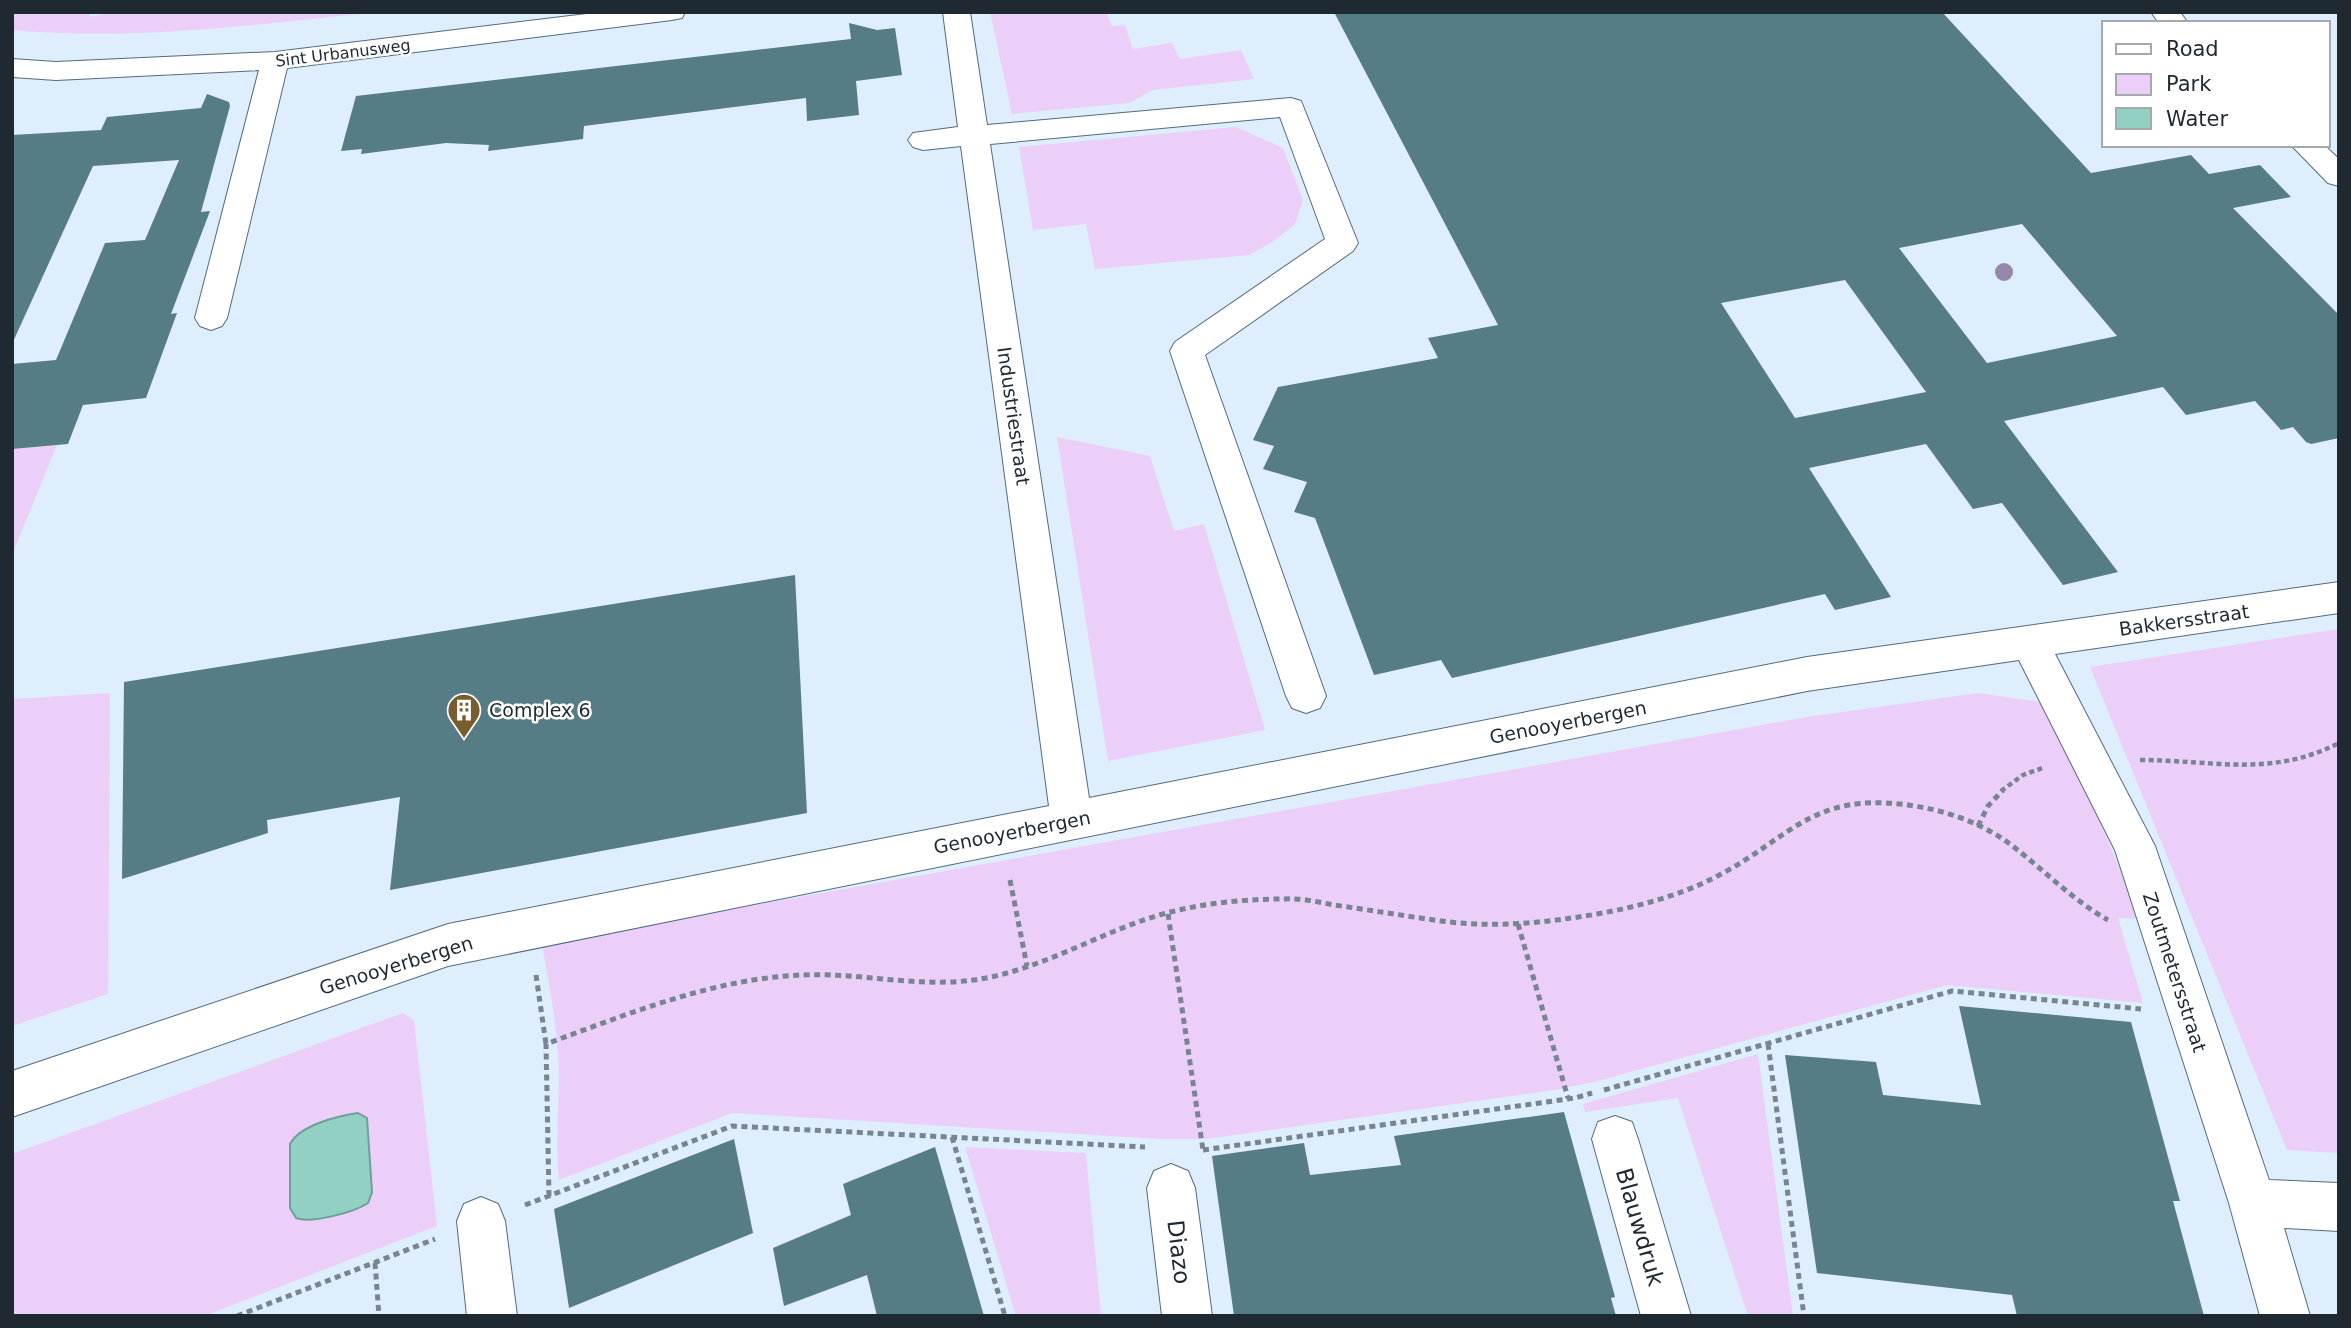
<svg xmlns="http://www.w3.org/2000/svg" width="2351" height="1328" font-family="'DejaVu Sans',sans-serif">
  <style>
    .green { fill: #ebcff8 }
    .water { fill: #92d0c3; stroke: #709e98; stroke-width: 2 }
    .building { fill: #567c85; fill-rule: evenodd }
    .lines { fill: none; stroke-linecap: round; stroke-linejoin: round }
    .minor-casing { stroke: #536a80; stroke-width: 2 }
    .path-far1 { stroke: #788591; stroke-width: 4.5; stroke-dasharray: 5 3.5; stroke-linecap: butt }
    .path { stroke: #788591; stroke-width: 5; stroke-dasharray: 6 4.5; stroke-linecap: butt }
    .minor { fill: #fff; fill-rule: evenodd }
    .tree { fill: #9588ab }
    .labels { text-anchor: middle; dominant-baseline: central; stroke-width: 5; stroke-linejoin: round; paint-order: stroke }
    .far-street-label { font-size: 16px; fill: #1f2932; stroke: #fff }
    .street-label { font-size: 19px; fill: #1f2932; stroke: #fff }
    .poi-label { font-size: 19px; fill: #1f2932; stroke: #fff; text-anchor: start }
    .near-street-label { font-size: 23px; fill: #1f2932; stroke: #fff }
  </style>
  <rect width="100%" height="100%" fill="#deeefd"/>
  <path class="green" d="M12,12H90V17L114,12H376C255,25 134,41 12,30Z
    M990,12H1106L1112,26L1125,25L1133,49L1172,43L1180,59L1241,50L1254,79L1153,90L1129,103L1012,114Z
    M1236,127L1283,148L1303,200L1295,224L1274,241L1249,255L1095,269L1086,224L1033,230L1019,147Z
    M1057,437L1150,456L1174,531L1204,524L1265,730L1108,761Z
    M57,445L12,555V449Z
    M2339,629V1153L2287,1150L2090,667Z
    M110,693L108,994L12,1026V699Z
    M1978,693L2040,702C2079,772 2111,844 2140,919L2118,918L2143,1003L1947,985L1594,1082L1554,1090L1206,1139H1159L732,1113L559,1180C555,1143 559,1108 559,1072C558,1028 549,985 542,943L1807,717Z
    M403,1013L414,1020L437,1226L204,1316H12V1154Z
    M1758,1054L1793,1316H1748L1678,1098L1585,1112L1583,1104Z
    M965,1147L1086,1153L1101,1316H1016Z"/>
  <path class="water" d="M358,1113L367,1118L372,1192L368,1203C355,1212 311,1224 296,1218L290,1208V1144C300,1125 338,1116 358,1113Z"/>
  <path class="building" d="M1334,12H1942L2091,173L2191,155L2209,174L2260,165L2291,197L2233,208L2339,315V438L2311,444L2306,442L2293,427L2281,430L2255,401L2186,415L2163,387L2004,421L2118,572L2063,585L2002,503L1973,509L1926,444L1809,468L1891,597L1835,610L1825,594L1452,678L1441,660L1374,675L1315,518L1294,512L1307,482L1263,469L1274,446L1253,440L1278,387L1438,358L1428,338L1498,325ZM2022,224L2117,336L1987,363L1899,248ZM1845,280L1926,392L1795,418L1721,303Z
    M849,23L877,30L895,28L902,75L856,81L859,115L807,121L806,98L584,126L583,139L488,151L489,145L446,143L361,154L362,149L341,151L356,96L851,39Z
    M207,94L229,102L230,106L201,212L210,211L171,314L177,313L146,398L83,405L68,444L12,449V364L56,360L105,243L145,240L179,160L93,166L12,344V135L101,130L107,117L201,108Z
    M795,575L807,813L390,890L400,797L267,820L268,833L122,879L124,682Z
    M1959,1006L2131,1022L2180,1201H2173L2204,1316H2017L2012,1295L1817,1273L1785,1055L1876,1062L1883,1095L1981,1105Z
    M1564,1112L1615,1297L1611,1298L1616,1316H1234L1212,1156L1304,1143L1310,1175L1401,1165L1394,1136Z
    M734,1139L753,1233L569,1308L554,1209Z
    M935,1147L984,1316H877L867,1275L784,1306L773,1248L851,1215L843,1184Z"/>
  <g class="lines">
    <defs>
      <path id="minor" d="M603,12H685L682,18L672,20L287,68L227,318L222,326L211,330L200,326L195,318L259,70L56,80L12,77V59L56,62L275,52Z
        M943,12H970L987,125L1291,98L1301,101L1358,243L1353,251L1205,355L1326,696L1320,708L1306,713L1292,708L1286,696L1170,351L1175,342L1325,239L1280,117L990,144L1089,798L1807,657L2339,582V613L2055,654L2155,846L2269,1180L2339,1183V1231L2284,1228L2310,1316H2260L2229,1203L2115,850L2019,660L1807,691L448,966L12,1117V1071L448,924L1049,806L961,146L923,150L913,147L908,140L913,133L958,127Z
        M2151,12H2180L2188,23H2159Z
        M2291,145H2324L2339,159V186L2328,183Z
        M1615,1116L1632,1122L1638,1139L1691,1316H1641L1592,1139L1598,1122Z
        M1171,1164L1188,1171L1195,1188L1212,1316H1162L1147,1188L1154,1171Z
        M481,1197L498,1204L505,1221L517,1316H467L457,1221L464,1204Z"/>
    </defs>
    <use href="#minor" class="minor-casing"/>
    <path class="path-far1" d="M2140,760C2213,760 2270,778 2339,743
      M2001,791L2023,775L2045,767"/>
    <path class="path" d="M1978,826L1988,806L2003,790
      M1010,880L1027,966
      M1168,914L1203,1150
      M1518,924L1568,1098
      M536,975L546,1044
      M1768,1044L1804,1316
      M1604,1090L1952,991L2141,1009
      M952,1137L1005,1316
      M1203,1150L1575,1098L1592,1093
      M549,1196L546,1044C628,1014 712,979 801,975C865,972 927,991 991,977C1042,966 1089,940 1138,922C1184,905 1236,899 1285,899C1302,898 1318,902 1334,905C1370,910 1405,916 1441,921C1494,928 1544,923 1597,914C1641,906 1683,895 1723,873C1783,841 1810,799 1886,803C1929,805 1975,818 2010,844C2043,869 2071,899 2108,920
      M525,1205L732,1126L1145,1147
      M375,1263L379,1316
      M237,1316L435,1239"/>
    <use href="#minor" class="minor"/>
  </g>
  <circle class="tree" cx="2004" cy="272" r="9"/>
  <defs>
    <symbol id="building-pin" viewBox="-11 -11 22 30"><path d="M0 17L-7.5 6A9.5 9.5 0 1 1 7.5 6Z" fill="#785d2f" stroke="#fff"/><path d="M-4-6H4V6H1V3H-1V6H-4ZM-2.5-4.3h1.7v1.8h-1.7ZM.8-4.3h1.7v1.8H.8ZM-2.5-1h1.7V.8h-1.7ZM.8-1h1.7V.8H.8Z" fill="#fff"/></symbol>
  </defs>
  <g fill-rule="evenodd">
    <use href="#building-pin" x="445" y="691" width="38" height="52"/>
  </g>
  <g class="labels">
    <g class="far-street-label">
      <text transform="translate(343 53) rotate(-7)">Sint Urbanusweg</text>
    </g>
    <g class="street-label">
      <text transform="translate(1014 416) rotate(82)">Industriestraat</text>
      <text transform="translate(2184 620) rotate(-8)">Bakkersstraat</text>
      <text transform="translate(1568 722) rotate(-11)">Genooyerbergen</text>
      <text transform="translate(1012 832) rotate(-11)">Genooyerbergen</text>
      <text transform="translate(396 965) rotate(-17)">Genooyerbergen</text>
      <text transform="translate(2175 972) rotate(72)">Zoutmetersstraat</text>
    </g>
    <g class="poi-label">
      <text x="489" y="710">Complex 6</text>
    </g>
    <g class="near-street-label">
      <text transform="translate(1640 1227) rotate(74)">Blauwdruk</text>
      <text transform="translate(1179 1252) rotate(83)">Diazo</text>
    </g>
  </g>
  <rect width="2351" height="1328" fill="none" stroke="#1f2932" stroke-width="28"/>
  <rect x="2102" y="21" width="228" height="126" fill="#ffffff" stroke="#a5a9ad" stroke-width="2"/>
  <rect x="2116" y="44" width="35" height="10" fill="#ffffff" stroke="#a5a9ad" stroke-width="2"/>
  <text x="2166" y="56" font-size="21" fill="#1f2932">Road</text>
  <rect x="2116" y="74" width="35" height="21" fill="#ebcff8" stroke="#a5a9ad" stroke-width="2"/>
  <text x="2166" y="91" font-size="21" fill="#1f2932">Park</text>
  <rect x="2116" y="108" width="35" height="21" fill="#92d0c3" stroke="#a5a9ad" stroke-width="2"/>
  <text x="2166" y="126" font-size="21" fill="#1f2932">Water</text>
</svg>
